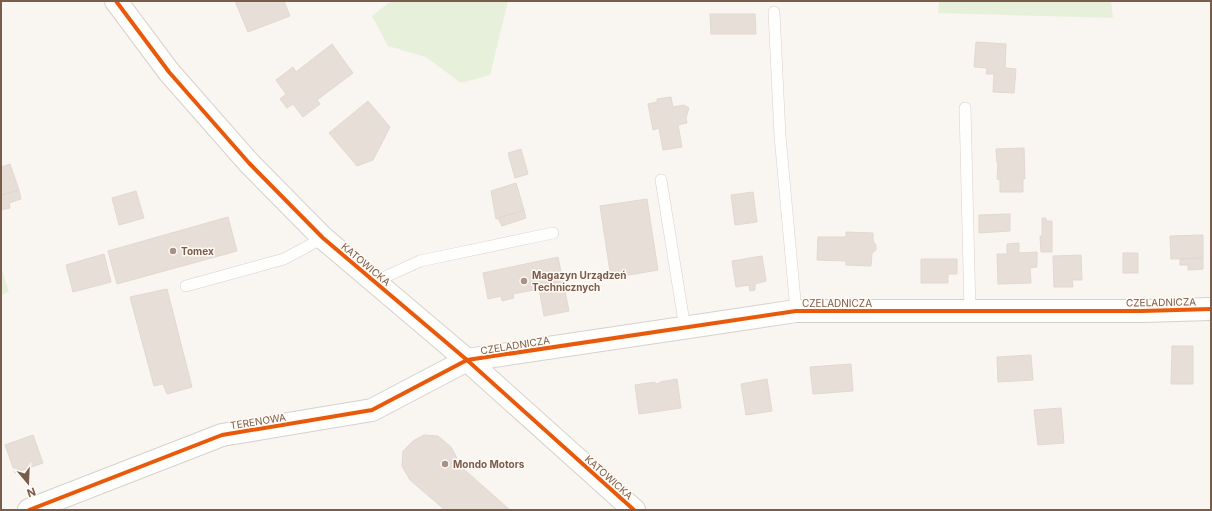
<svg xmlns="http://www.w3.org/2000/svg" width="1212" height="511" font-family="Inter,sans-serif">
  <style>
    .green { fill: #e7f0db }
    .building { fill: #e6ded7; stroke: #e2d8d2 }
    .lines { fill: none; stroke-linecap: round; stroke-linejoin: round }
    .service-casing { stroke: #d7d1cb; stroke-width: 12 }
    .minor-casing { stroke: #d7d1cb; stroke-width: 24 }
    .tertiary-casing { stroke: #d7d1cb; stroke-width: 24 }
    .service { stroke: #fefefd; stroke-width: 11 }
    .minor { stroke: #fefefd; stroke-width: 22 }
    .tertiary { stroke: #fefefd; stroke-width: 22 }
    .cycleway-casing { stroke: #fffaf3; stroke-width: 6 }
    .cycleway { stroke: #e8590c; stroke-width: 4 }
    .poi-dot { fill: #a69286; stroke: #fffaf3; stroke-width: 1.5 }
    .labels { text-anchor: middle; dominant-baseline: central; stroke-width: 3; stroke-linejoin: round; paint-order: stroke }
    .poi-label { font-size: 10px; font-weight: bold; fill: #7a5c4d; stroke: #fffaf3; text-anchor: start }
    .street-label { font-size: 10px; fill: #7a5c4d; stroke: #fffaf3 }
  </style>
  <rect width="100%" height="100%" fill="#f9f5f0"/>
  <path class="green" d="M391,1H508L490,75L461,83L426,57L388,46L372,16Z
    M939,1H1111L1113,18L938,13Z
    M1,267L9,292L1,295Z"/>
  <path class="building" d="M235,1H284L290,16L248,32Z
    M710,14H755L756,34H711Z
    M976,42L1006,44L1005,68L1016,69L1014,93L993,92L994,74H986L987,68L974,67Z
    M332,44L353,73L317,100L320,104L303,117L293,104L287,108L280,99L286,94L276,80L293,67L296,72Z
    M671,97L673,107L684,105L689,108L686,118L687,123L678,125L682,147L663,150L659,128L653,130L648,104L657,102V99Z
    M368,101L390,127L373,160L357,166L329,133Z
    M1024,148L1025,179H1023V192H1000V180L997,179L998,163H997L996,149Z
    M521,149L528,174L515,178L508,153Z
    M10,164L19,190L1,195V167Z
    M516,183L524,210L496,219L491,191Z
    M19,190L21,199L9,203L10,208L1,210V195Z
    M136,191L144,218L119,225L112,198Z
    M753,192L757,222L735,225L731,195Z
    M647,199L658,270L611,278L600,206Z
    M524,210L526,218L502,226L498,218Z
    M1010,214V231L979,233V215Z
    M228,217L237,251L117,284L108,251Z
    M1042,218H1046V221H1052V252H1041L1040,236H1042Z
    M846,232L873,233V241L876,245V250L872,253L871,266L846,265V261L817,260L818,237H846Z
    M1203,235V258L1171,259L1170,236Z
    M1019,243V253L1037,252V267L1030,268L1031,283L998,284L997,254H1007V244Z
    M1123,253H1138V273H1123Z
    M104,254L111,282L73,292L66,265Z
    M1081,255L1082,280H1072L1073,287H1054L1053,256Z
    M762,256L766,281L755,284V290L750,291L749,285L736,287L732,261Z
    M558,257L569,311L544,316L539,289L513,294L514,298L502,301L501,296L488,299L483,273Z
    M1203,258V269L1188,270V265H1180V259Z
    M921,259H957V274H948V283H921Z
    M167,289L192,387L167,394L163,384L154,386L130,297Z
    M1172,346H1193V384H1171Z
    M1031,355L1033,380L998,382L997,357Z
    M851,364L853,391L813,394L810,367Z
    M677,379L681,408L639,414L635,385L655,382V384L660,383V382Z
    M767,379L772,411L746,415L741,384Z
    M1061,408L1064,443L1038,445L1034,410Z
    M33,435L43,463L15,473L5,445Z
    M424,435L438,436L451,447L456,456L458,464L510,510H445L410,480L402,466L403,451L413,441Z"/>
  <g class="lines">
    <defs>
      <path id="service" d="M774,12L780,136L796,311
        M965,108L970,311
        M661,180L685,328
        M374,282L420,261L553,233
        M186,286L284,259L323,238"/>
      <path id="minor" d="M29,510L222,435L372,410L467,360L796,311H1142L1211,309"/>
      <path id="tertiary" d="M116,1L169,72L249,163L323,238L467,360L634,510"/>
    </defs>
    <use href="#service" class="service-casing"/>
    <use href="#minor" class="minor-casing"/>
    <use href="#tertiary" class="tertiary-casing"/>
    <use href="#service" class="service"/>
    <use href="#minor" class="minor"/>
    <use href="#tertiary" class="tertiary"/>
    <defs>
      <path id="cycleway" d="M116,1L169,72L249,163L323,238L467,360L634,510
        M29,510L222,435L372,410L467,360L796,311H1142L1211,309"/>
    </defs>
    <use href="#cycleway" class="cycleway-casing"/>
    <use href="#cycleway" class="cycleway"/>
  </g>
  <g class="poi-dot">
    <circle cx="173" cy="251" r="4"/>
    <circle cx="524" cy="281" r="4"/>
    <circle cx="445" cy="464" r="4"/>
  </g>
  <g class="labels">
    <g class="poi-label">
      <text x="181" y="251">Tomex</text>
      <text x="532" y="275">Magazyn Urządzeń<tspan x="532" dy="12">Technicznych</tspan></text>
      <text x="453" y="464">Mondo Motors</text>
    </g>
    <g class="street-label">
      <text transform="translate(366 264) rotate(40)">KATOWICKA</text>
      <text transform="translate(1161 302) rotate(-1)">CZELADNICZA</text>
      <text x="837" y="303">CZELADNICZA</text>
      <text transform="translate(515 345) rotate(-9)">CZELADNICZA</text>
      <text transform="translate(258 421) rotate(-9)">TERENOWA</text>
      <text transform="translate(609 477) rotate(42)">KATOWICKA</text>
    </g>
  </g>
  <rect width="1212" height="511" fill="none" stroke="#7a5c4d" stroke-width="4"/>
  <g transform="translate(28 483) rotate(161)" stroke="#fffaf3" stroke-width="3" paint-order="stroke">
  <path d="M0-3L7 15L0 10L-7 15Z" fill="#7a5c4d"/>
  <text y="-6" font-size="11" font-weight="bold" text-anchor="middle" fill="#7a5c4d">N</text>
  </g>
</svg>
